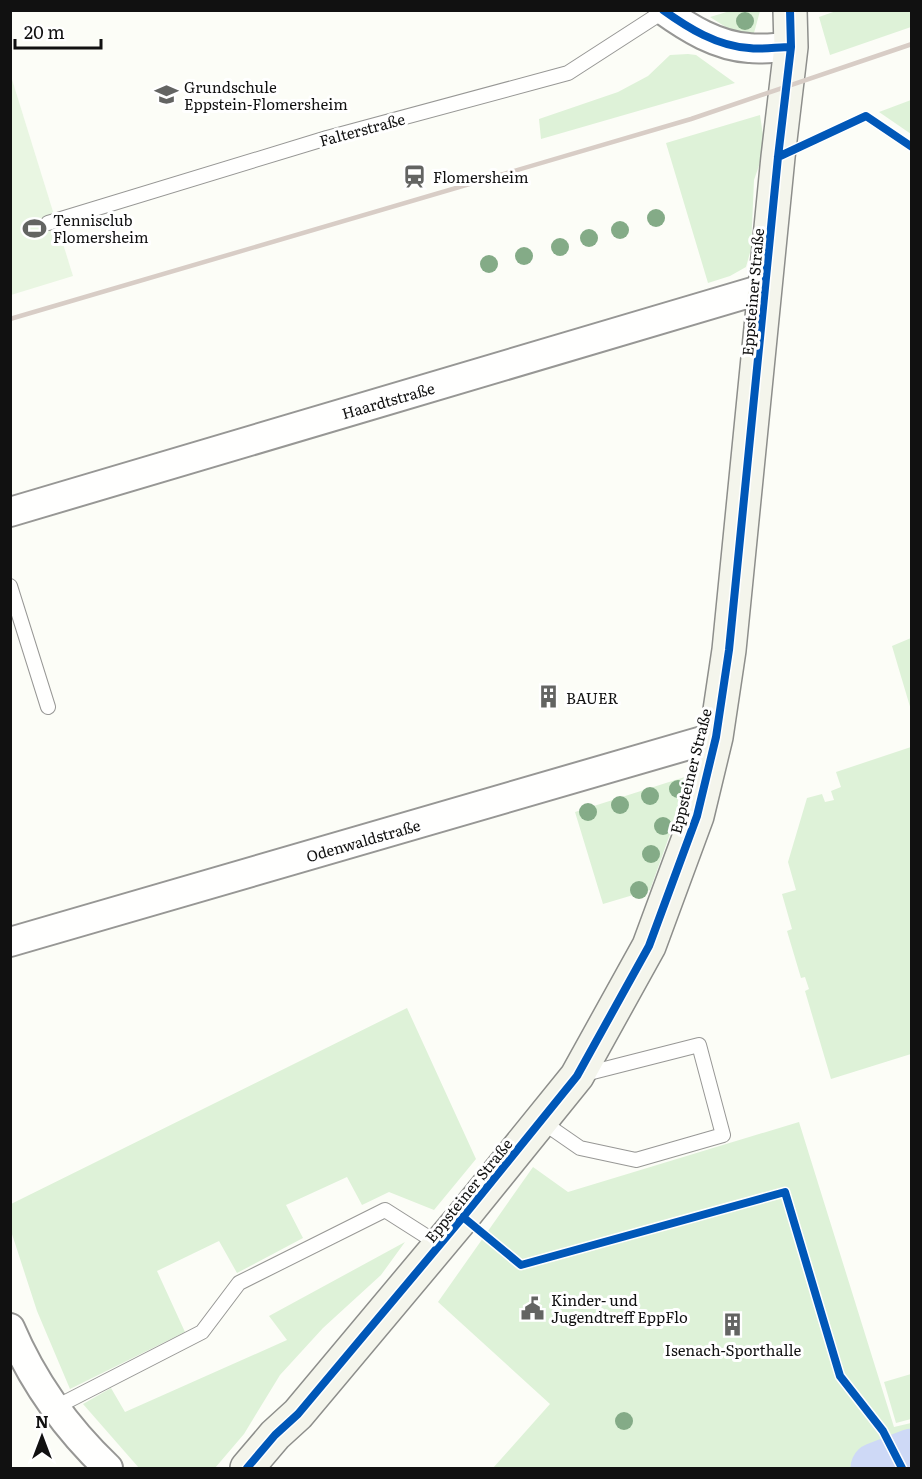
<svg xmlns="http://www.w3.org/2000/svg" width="922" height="1479" font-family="Literata,serif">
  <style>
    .green { fill: #def2d8 }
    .pitch { fill: #e9f6e2 }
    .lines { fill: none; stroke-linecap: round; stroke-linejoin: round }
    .river { stroke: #ced9f6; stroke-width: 51 }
    .service-casing { stroke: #979795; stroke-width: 16 }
    .minor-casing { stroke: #979795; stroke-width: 32 }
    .secondary-casing { stroke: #8d8e8b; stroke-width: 36 }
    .service { stroke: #fffffe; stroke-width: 14 }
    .minor { stroke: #fffffe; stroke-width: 28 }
    .secondary { stroke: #f4f5ec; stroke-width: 33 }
    .rail { stroke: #d8cdc6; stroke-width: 4.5 }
    .cycleway-casing { stroke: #fff; stroke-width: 11 }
    .cycleway { stroke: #0057b8; stroke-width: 8 }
    .tree { fill: #84ab87 }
    .labels { text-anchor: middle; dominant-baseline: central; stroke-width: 6; stroke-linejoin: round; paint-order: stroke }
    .poi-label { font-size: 15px; fill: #111; stroke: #fff; text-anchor: start }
    .street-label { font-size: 15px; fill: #111; stroke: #fff }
  </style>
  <rect width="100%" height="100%" fill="#fcfdf7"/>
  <path class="green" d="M730,11H760L754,33L743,38L710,17Z
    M836,11H911V27L830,55L819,17Z
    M688,54L696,55L735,83L541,139L539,119L618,92L648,76L670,55Z
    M911,100V134L879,112Z
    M760,115L763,135L762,157L754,180L751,249L746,267L730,276L708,283L666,143Z
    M911,638V710L892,646Z
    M911,747V1054L831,1079L805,991L809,989L805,977L801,978L787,931L792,929L782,894L796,890L788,862L807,798L822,794L825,802L834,800L831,791L841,787L836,772Z
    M691,775L650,890L603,904L575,812Z
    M407,1008L476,1159L434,1210L389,1192L362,1205L347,1177L286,1205L303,1238L237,1273L219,1241L157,1271L185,1332L70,1389L37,1311L11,1231V1204Z
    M799,1122L894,1427L911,1423V1468H493L550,1404L438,1302L533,1167L568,1192Z
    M405,1242L381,1275L323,1328L280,1375L244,1434L215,1468H139L83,1404L111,1388L125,1412L287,1340L269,1316Z
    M911,1374V1419L896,1423L884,1382Z"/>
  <path class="pitch" d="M10,73L73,276L11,295H10Z"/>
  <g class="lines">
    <path class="river" d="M876,1468L912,1454"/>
    <defs>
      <path id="service" d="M48,223L327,138L568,73L664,11
        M10,586L48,707
        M541,1121L580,1148L636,1160L723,1135L699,1045L581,1075
        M54,1408L202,1332L239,1283L385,1210L440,1245"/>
      <path id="minor" d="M663,10C688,28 717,46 749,48C762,50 777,47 791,47
        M10,512L766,288
        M10,942L716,737
        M10,1328C33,1382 66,1428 108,1468"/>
      <path id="secondary" d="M247,1468L275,1435L298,1414L463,1217L577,1076L649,946L697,816L716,737L729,650L778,157L791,47L790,10"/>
    </defs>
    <use href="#service" class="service-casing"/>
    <use href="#minor" class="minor-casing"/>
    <use href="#secondary" class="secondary-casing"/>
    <use href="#service" class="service"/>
    <use href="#minor" class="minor"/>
    <use href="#secondary" class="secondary"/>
    <path class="rail" d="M10,319L691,119L912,44"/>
    <defs>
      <path id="cycleway" d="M663,10C688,28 717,46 749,48C762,50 777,47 791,47
        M778,157L866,116L912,147
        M463,1217L521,1265L785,1192L840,1376L883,1431L902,1468
        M247,1468L275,1435L298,1414L463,1217L577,1076L649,946L697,816L716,737L729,650L778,157L791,47L790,10"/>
    </defs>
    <use href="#cycleway" class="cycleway-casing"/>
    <use href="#cycleway" class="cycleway"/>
  </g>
  <g class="tree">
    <circle cx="745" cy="21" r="9"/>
    <circle cx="656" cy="218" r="9"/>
    <circle cx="620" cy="230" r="9"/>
    <circle cx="589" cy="238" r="9"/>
    <circle cx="560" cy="247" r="9"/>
    <circle cx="524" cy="256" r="9"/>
    <circle cx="489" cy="264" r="9"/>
    <circle cx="678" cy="789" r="9"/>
    <circle cx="650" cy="796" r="9"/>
    <circle cx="620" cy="805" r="9"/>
    <circle cx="588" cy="812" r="9"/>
    <circle cx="663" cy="826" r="9"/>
    <circle cx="651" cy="854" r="9"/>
    <circle cx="639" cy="890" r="9"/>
    <circle cx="624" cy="1421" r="9"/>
  </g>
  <defs>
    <symbol id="school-bare" viewBox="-9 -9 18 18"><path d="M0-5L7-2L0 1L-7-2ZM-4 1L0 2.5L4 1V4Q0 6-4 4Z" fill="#636462" stroke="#fff" stroke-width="2.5" paint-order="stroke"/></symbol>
    <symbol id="station-bare" viewBox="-9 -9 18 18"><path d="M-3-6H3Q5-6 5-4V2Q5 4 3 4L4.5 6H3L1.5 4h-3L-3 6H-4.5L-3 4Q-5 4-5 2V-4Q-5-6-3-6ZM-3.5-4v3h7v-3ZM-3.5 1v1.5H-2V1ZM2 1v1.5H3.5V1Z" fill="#636462" stroke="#fff" stroke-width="2.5" paint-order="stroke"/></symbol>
    <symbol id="stadium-bare" viewBox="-9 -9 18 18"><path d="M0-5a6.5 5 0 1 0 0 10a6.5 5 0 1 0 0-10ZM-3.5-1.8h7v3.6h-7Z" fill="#636462" stroke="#fff" stroke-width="2.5" paint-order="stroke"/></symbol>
    <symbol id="building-bare" viewBox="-9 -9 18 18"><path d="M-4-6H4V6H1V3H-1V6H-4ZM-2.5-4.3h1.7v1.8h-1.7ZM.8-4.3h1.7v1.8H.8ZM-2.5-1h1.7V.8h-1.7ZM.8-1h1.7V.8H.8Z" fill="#636462" stroke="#fff" stroke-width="2.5" paint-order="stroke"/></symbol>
    <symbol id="civic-bare" viewBox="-9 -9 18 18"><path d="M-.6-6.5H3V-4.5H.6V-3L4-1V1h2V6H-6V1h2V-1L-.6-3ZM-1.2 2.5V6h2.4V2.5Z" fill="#636462" stroke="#fff" stroke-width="2.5" paint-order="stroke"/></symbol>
  </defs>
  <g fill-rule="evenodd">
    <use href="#school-bare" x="150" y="78" width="33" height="33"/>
    <use href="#station-bare" x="398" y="160" width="33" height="33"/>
    <use href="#stadium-bare" x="18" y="212" width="33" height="33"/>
    <use href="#building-bare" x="532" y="680" width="33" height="33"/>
    <use href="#civic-bare" x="516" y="1292" width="33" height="33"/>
    <use href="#building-bare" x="716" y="1308" width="33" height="33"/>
  </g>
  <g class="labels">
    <g class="poi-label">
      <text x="184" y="86">Grundschule<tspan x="184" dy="17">Eppstein-Flomersheim</tspan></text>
      <text x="433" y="176">Flomersheim</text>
      <text x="53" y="219">Tennisclub<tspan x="53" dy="17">Flomersheim</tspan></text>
      <text x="566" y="697">BAUER</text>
      <text x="551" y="1299">Kinder- und<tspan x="551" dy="17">Jugendtreff EppFlo</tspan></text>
      <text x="733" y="1349" text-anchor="middle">Isenach-Sporthalle</text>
    </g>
    <g class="street-label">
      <text transform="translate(362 129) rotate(-15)">Falterstraße</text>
      <text transform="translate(752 292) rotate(-85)">Eppsteiner Straße</text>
      <text transform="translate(388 400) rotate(-16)">Haardtstraße</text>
      <text transform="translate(690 771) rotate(-76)">Eppsteiner Straße</text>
      <text transform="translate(363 840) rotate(-16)">Odenwaldstraße</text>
      <text transform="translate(468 1190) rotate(-51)">Eppsteiner Straße</text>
    </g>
  </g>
  <rect width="922" height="1479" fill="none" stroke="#111111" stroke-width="24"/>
  <g transform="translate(42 1437)" stroke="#ffffff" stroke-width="4.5" paint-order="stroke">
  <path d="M0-4.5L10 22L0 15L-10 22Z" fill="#111111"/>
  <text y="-9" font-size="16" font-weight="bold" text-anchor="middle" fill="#111111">N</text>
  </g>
  <path d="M15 39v9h86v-9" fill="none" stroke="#111111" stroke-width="3"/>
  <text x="24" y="39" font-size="18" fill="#111111" stroke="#ffffff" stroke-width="4.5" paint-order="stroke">20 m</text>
</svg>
